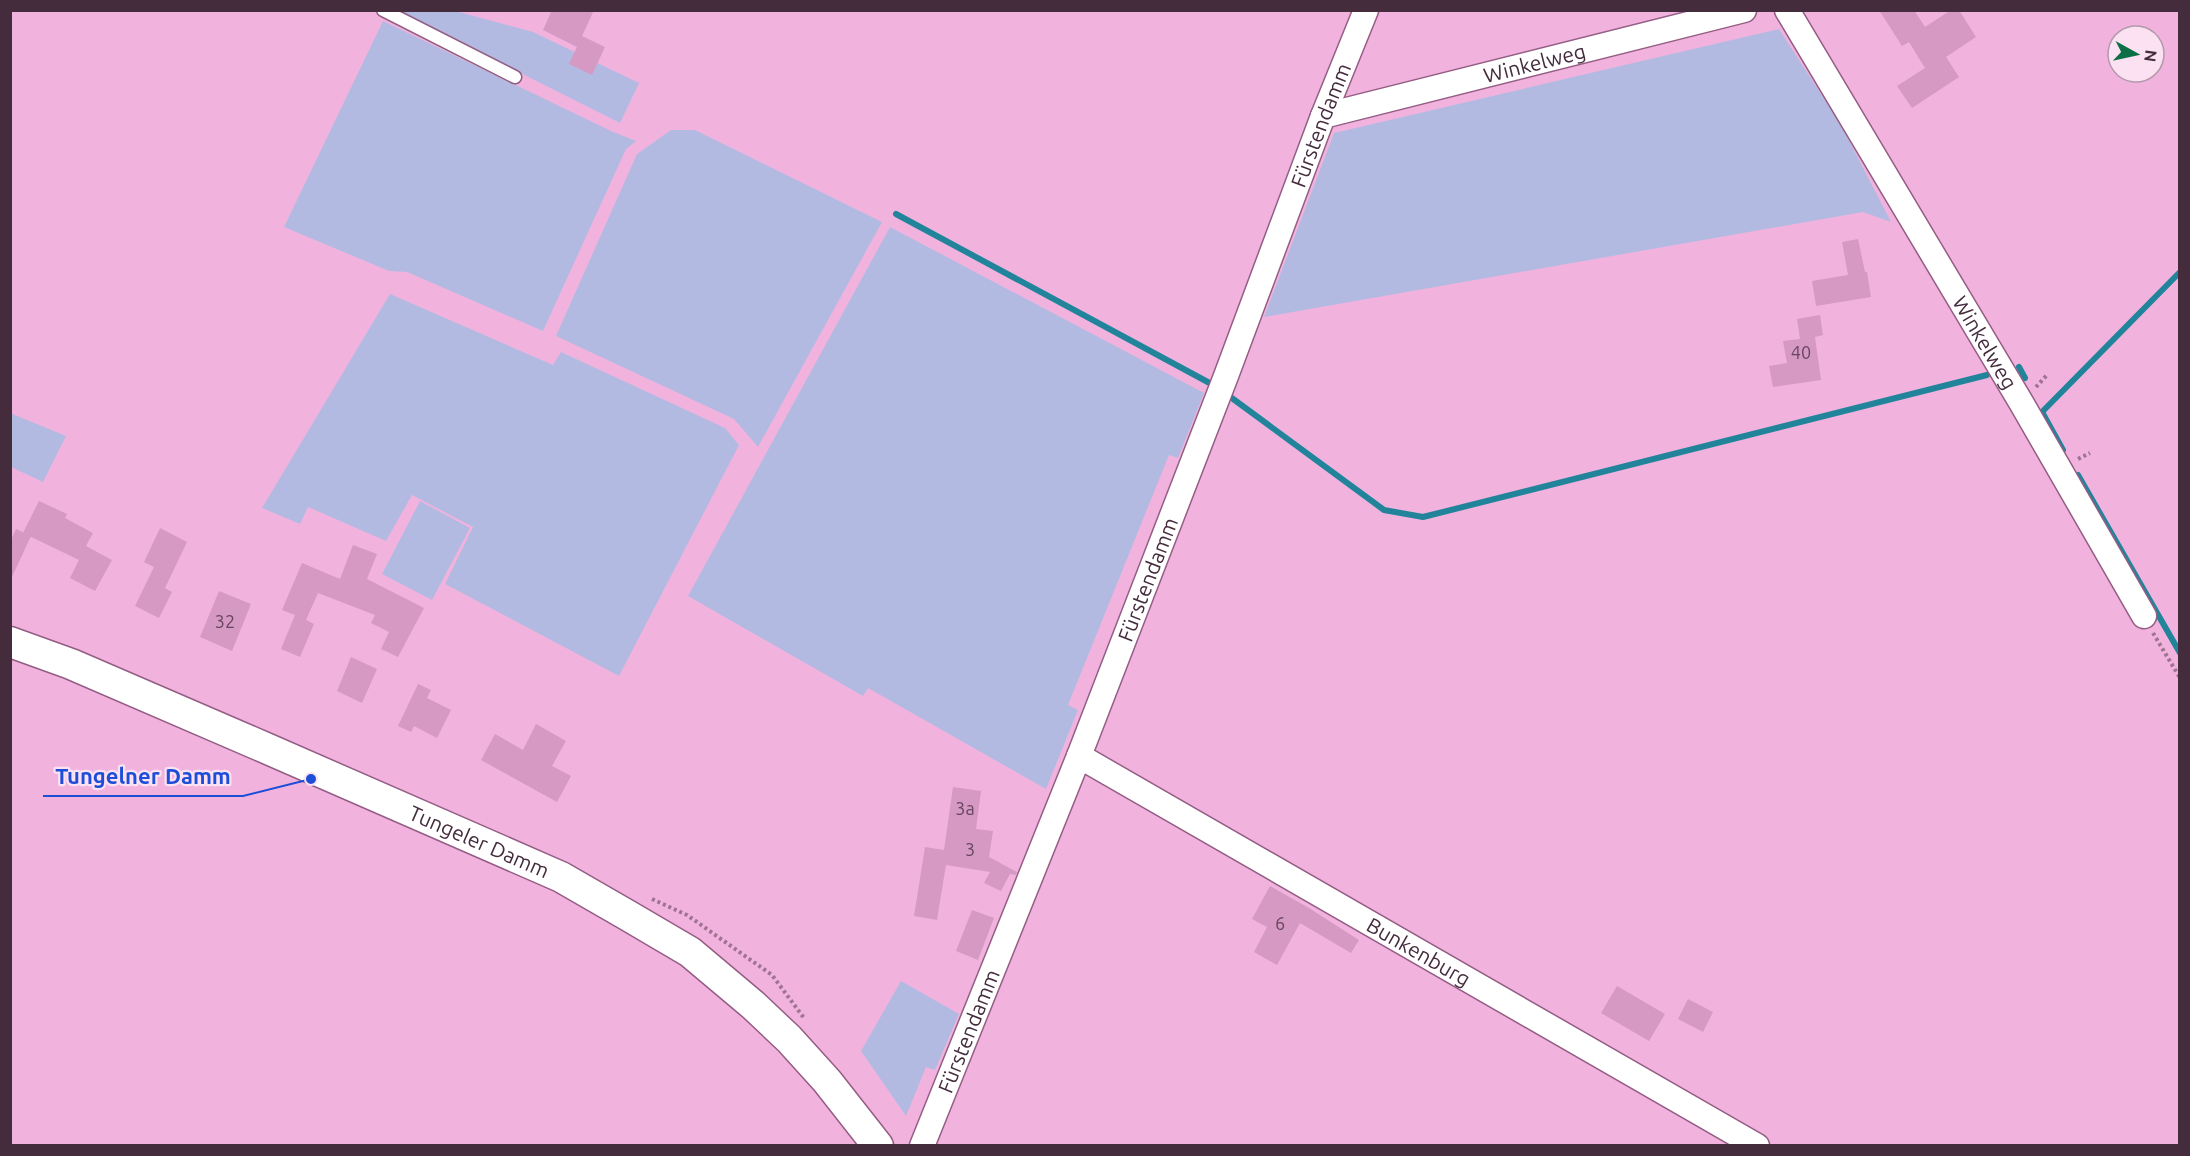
<svg xmlns="http://www.w3.org/2000/svg" width="2190" height="1156" font-family="Ubuntu,sans-serif">
  <style>
    .green { fill: #b3bae1 }
    .lines { fill: none; stroke-linecap: round; stroke-linejoin: round }
    .stream { stroke: #22849b; stroke-width: 6 }
    .building { fill: #d599c3 }
    .service-casing { stroke: #945d84; stroke-width: 15 }
    .minor-casing { stroke: #945d84; stroke-width: 27 }
    .tertiary-casing { stroke: #945d84; stroke-width: 33 }
    .path { stroke: #9f7392; stroke-width: 4; stroke-dasharray: 3 3; stroke-linecap: butt }
    .service { stroke: #fff; stroke-width: 12 }
    .minor { stroke: #fff; stroke-width: 24 }
    .tertiary { stroke: #fff; stroke-width: 30 }
    .labels { text-anchor: middle; dominant-baseline: central; stroke-width: 4.5; stroke-linejoin: round; paint-order: stroke }
    .number-label { font-size: 18px; fill: #68475e }
    .street-label { font-size: 21px; fill: #442c3d; stroke: #fbe1f2 }
    .leader { fill: none; stroke: #1d4ed8; stroke-width: 2 }
    .callout-dot { fill: #1d4ed8; stroke: #fbe1f2; stroke-width: 2 }
    .callout-label { font-size: 22px; text-anchor: middle; font-weight: bold; fill: #1d4ed8; stroke: #fbe1f2; stroke-width: 4.5; stroke-linejoin: round; paint-order: stroke }
  </style>
  <rect width="100%" height="100%" fill="#f1b3de"/>
  <path class="green" d="M397,11H455L533,32L639,83L620,123Z
    M383,21L611,131L636,141L626,149L543,331L407,272L389,271L284,227Z
    M1779,29L1841,125L1891,222L1863,212L1264,317L1334,133Z
    M671,130H695L882,222L758,447L734,419L556,336L637,154Z
    M890,227L1204,393L1178,458L1169,455L1068,705L1078,710L1046,789L868,688L863,696L688,596Z
    M390,294L553,365L561,352L725,428L739,445L619,676L445,584L473,527L412,495L386,541L308,507L300,524L262,508Z
    M10,413L66,436L43,482L11,467Z
    M420,501L470,528L432,600L382,574Z
    M901,981L959,1014L935,1070L926,1067L906,1116L861,1051Z"/>
  <g class="lines">
    <path class="stream" d="M896,214L1217,387
      M2019,367L2025,378
      M1225,393L1384,510L1423,517L1987,375
      M2063,450L2042,412L2180,272
      M2078,475L2180,653"/>
  </g>
  <path class="building" d="M552,10H594L577,47L543,30Z
    M1879,10H1914L1925,27L1951,10H1959L1976,37L1946,57L1959,77L1912,108L1897,86L1925,68L1909,42L1902,46Z
    M582,36L605,47L592,75L569,64Z
    M1858,239L1865,272H1867L1871,297L1816,306L1812,281L1848,275L1842,242Z
    M1820,315L1823,335L1815,337L1821,380L1773,387L1769,366L1787,363L1783,341L1800,339L1797,319Z
    M39,501L67,514L65,518L93,533L86,546L112,560L95,591L70,578L79,560L23,533Z
    M160,528L187,542L165,588L172,592L159,618L135,606L154,567L144,562Z
    M16,529L31,536L10,581V542Z
    M353,545L377,554L367,579L424,608L398,657L381,649L389,632L371,623L375,615L318,593L306,620L314,624L300,657L281,649L295,615L282,610L302,563L340,579Z
    M219,591L251,604L232,651L200,637Z
    M351,657L377,669L362,703L337,691Z
    M418,684L431,690L427,698L451,710L437,738L414,726L411,732L398,726Z
    M536,724L566,741L552,766L571,776L557,802L481,760L495,734L523,750Z
    M953,787L981,791L976,829L993,831L989,857L1017,872L1016,875L1010,874L1001,891L984,883L990,872L946,865L937,920L914,916L925,847L944,850Z
    M1270,886L1309,908L1359,940L1351,953L1300,923L1277,965L1254,952L1267,927L1252,919Z
    M972,910L994,918L978,960L956,951Z
    M1617,986L1665,1014L1649,1041L1601,1013Z
    M1688,999L1713,1012L1703,1032L1678,1019Z"/>
  <g class="lines">
    <defs>
      <path id="service" d="M383,10L515,77"/>
      <g id="minor">
        <path id="s1" d="M1787,10L2022,404L2144,616"/>
        <path id="s2" d="M1323,116L1744,10"/>
        <path id="s3" d="M1079,756L1757,1146"/>
        <path id="s4" d="M922,1146L1079,756L1226,376L1323,116L1366,10"/>
      </g>
      <g id="tertiary">
        <path id="s5" d="M10,642L71,664L268,749L561,877L627,915L690,952L753,1005L789,1039L827,1081L878,1146"/>
      </g>
    </defs>
    <use href="#service" class="service-casing"/>
    <use href="#minor" class="minor-casing"/>
    <use href="#tertiary" class="tertiary-casing"/>
    <path class="path" d="M2036,387L2047,375
      M2078,459L2090,453
      M2153,633L2180,678
      M652,899L687,915L772,975L804,1018"/>
    <use href="#service" class="service"/>
    <use href="#minor" class="minor"/>
    <use href="#tertiary" class="tertiary"/>
  </g>
  <g class="labels">
    <g class="number-label">
      <text x="1801" y="352">40</text>
      <text x="225" y="621">32</text>
      <text x="965" y="808">3a</text>
      <text x="970" y="849">3</text>
      <text x="1280" y="923">6</text>
    </g>
    <g class="street-label">
      <text stroke="none"><textPath href="#s2" startOffset="218">Winkelweg</textPath></text>
      <text stroke="none"><textPath href="#s4" startOffset="1096">Fürstendamm</textPath></text>
      <text stroke="none"><textPath href="#s1" startOffset="387">Winkelweg</textPath></text>
      <text stroke="none"><textPath href="#s4" startOffset="610">Fürstendamm</textPath></text>
      <text stroke="none"><textPath href="#s5" startOffset="510">Tungeler Damm</textPath></text>
      <text stroke="none"><textPath href="#s3" startOffset="392">Bunkenburg</textPath></text>
      <text stroke="none"><textPath href="#s4" startOffset="124">Fürstendamm</textPath></text>
    </g>
  </g>
  <path class="leader" d="M311 779L243 796H43"/>
  <circle class="callout-dot" cx="311" cy="779" r="6"/>
  <g class="callout-label">
    <text x="143" y="784">Tungelner Damm</text>
  </g>
  <rect width="2190" height="1156" fill="none" stroke="#442c3d" stroke-width="24"/>
  <g transform="translate(2136 54) rotate(98)"><circle r="28" fill="#fbe1f2" stroke="#b299aa" stroke-width="1.5"/>
  <path d="M0-4.5L10 22L0 15L-10 22Z" fill="#0d6f45"/>
  <text y="-9" font-size="16" font-weight="bold" text-anchor="middle" fill="#442c3d">N</text>
  </g>
</svg>
